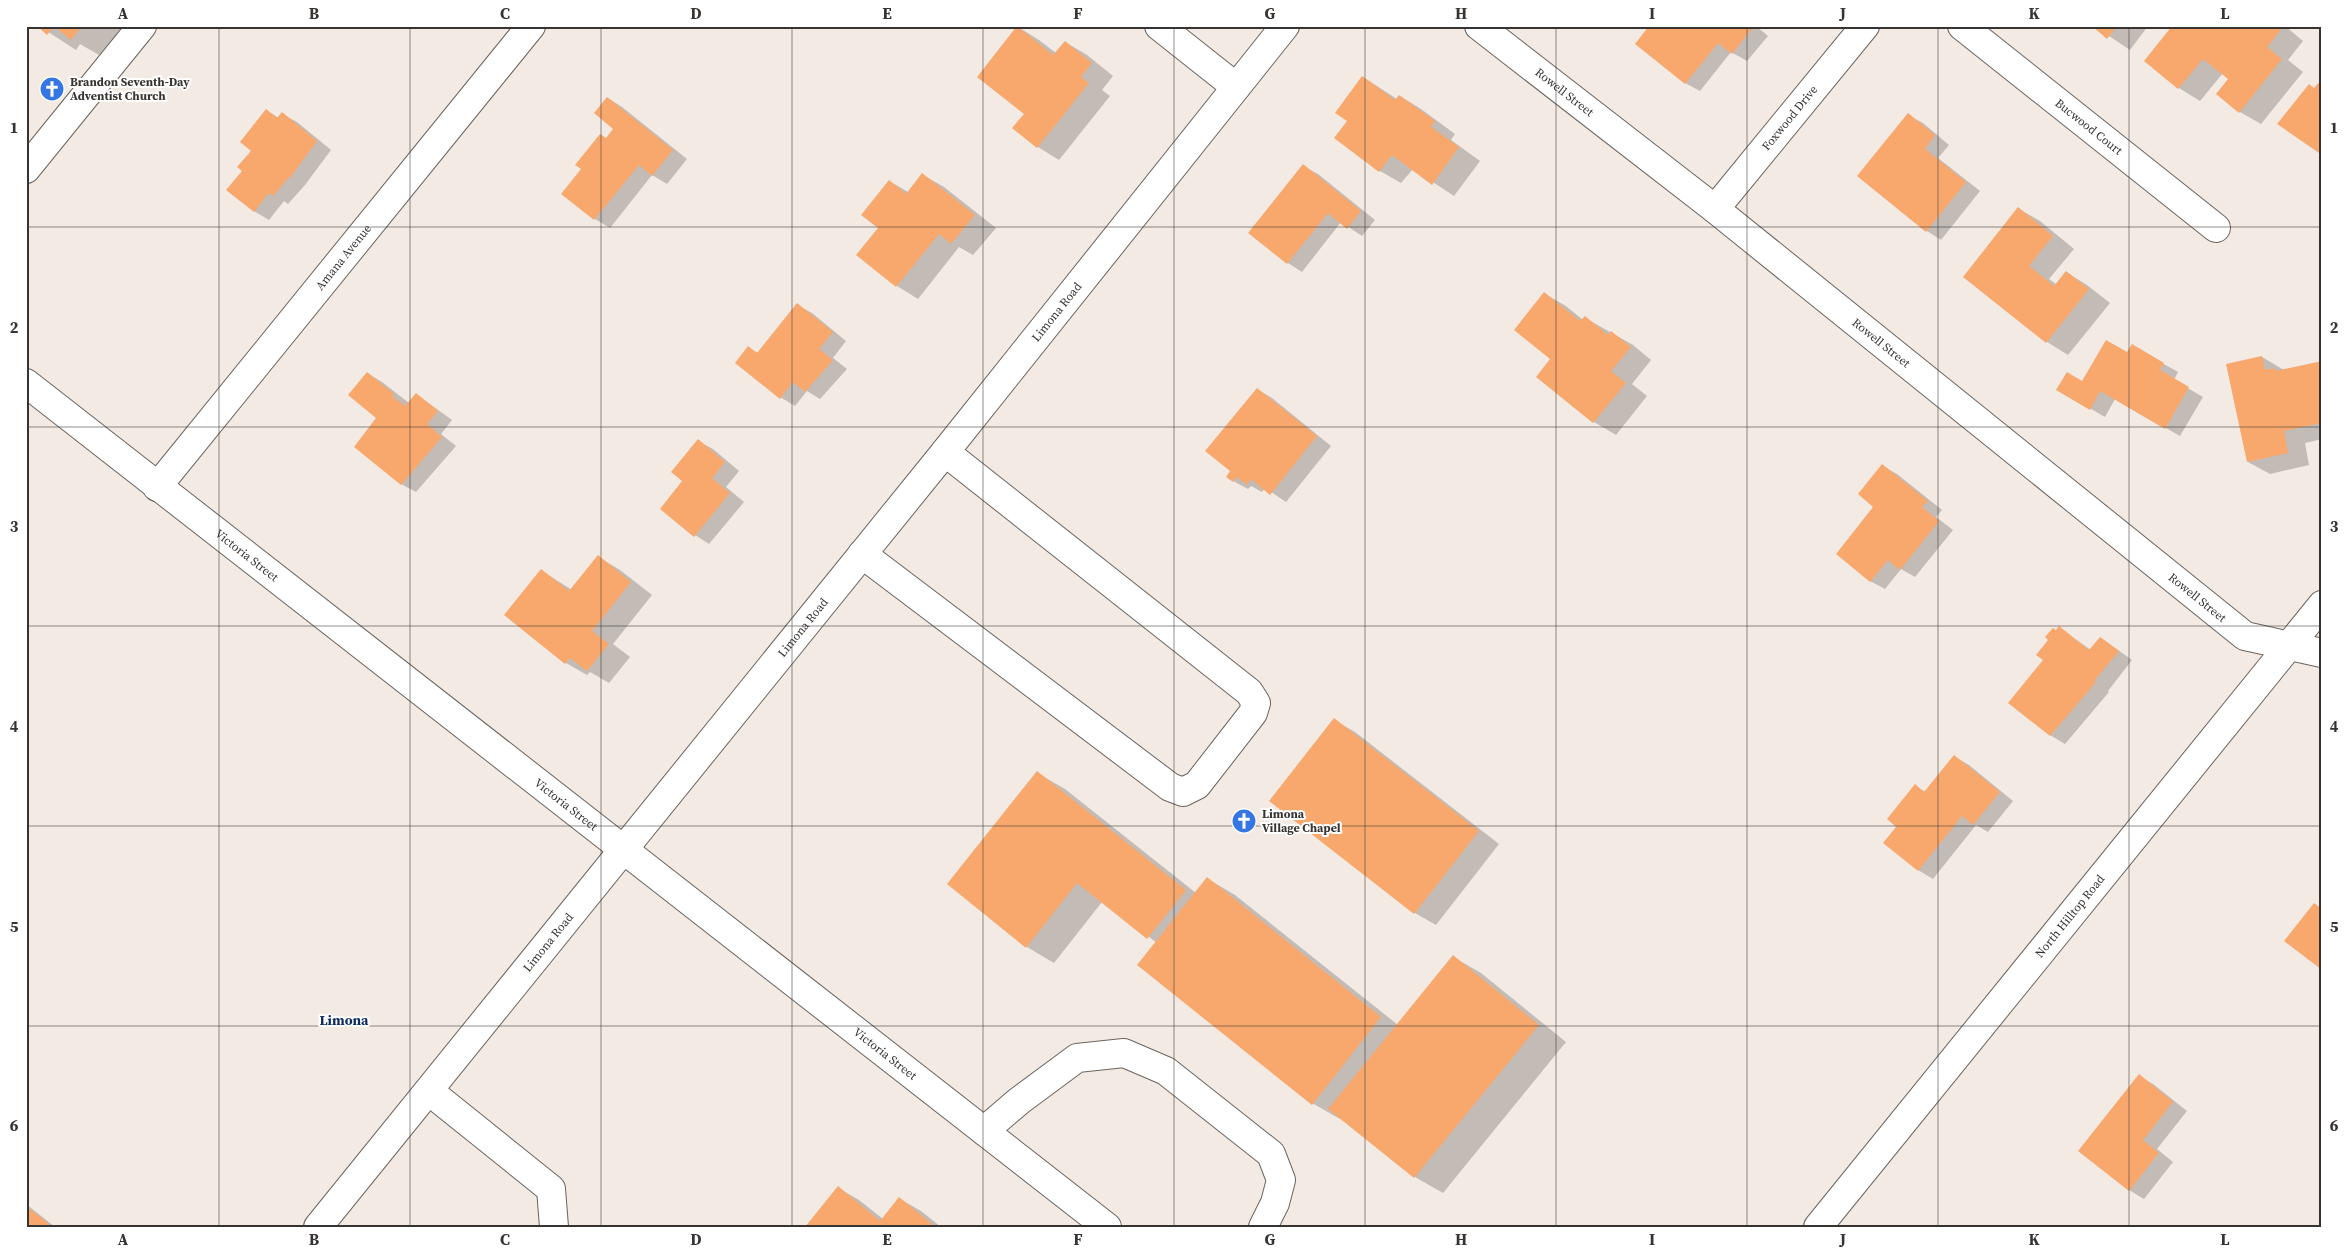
<svg xmlns="http://www.w3.org/2000/svg" width="2348" height="1253" font-family="'Source Serif 4',serif">
  <style>
    .shadow { fill: #0003 }
    .building { fill: #f8a86c }
    .lines { fill: none; stroke-linecap: round; stroke-linejoin: round }
    .minor-casing { stroke: #6b645f; stroke-width: 30 }
    .minor { stroke: #fff; stroke-width: 28 }
    .grid { fill: none; stroke: #373331; stroke-width: 1; stroke-opacity: 0.55 }
    .labels { text-anchor: middle; dominant-baseline: central; stroke-width: 4; stroke-linejoin: round; paint-order: stroke }
    .poi-label { font-size: 12px; font-weight: bold; fill: #373331; stroke: #fff; text-anchor: start }
    .street-label { font-size: 12px; fill: #373331; stroke: #fff }
    .neighbourhood-label { font-size: 14px; font-weight: bold; fill: #0a295d; stroke: #fff }
    .neatline { fill: none; stroke: #373331; stroke-width: 2 }
    .grid-label { font-size: 16px; text-anchor: middle; font-weight: bold; fill: #373331 }
  </style>
  <rect width="100%" height="100%" fill="#f3eae4"/>
  <path class="shadow" d="M39,26H123L99,55L80,44L76,50Z
    M1651,26H1756L1768,36L1747,61L1731,52L1700,91L1685,83Z
    M2094,26H2148L2130,50Z
    M2174,26H2285L2303,41L2288,60L2303,72L2261,124L2240,112L2229,79L2223,73L2200,101L2179,88L2146,61Z
    M1018,27L1039,40L1056,53L1065,42L1087,55L1113,76L1102,90L1110,96L1059,160L1038,147L1014,128L1025,114Z
    M1363,77L1397,99L1400,96L1421,109L1455,134L1451,140L1480,161L1454,196L1413,169L1401,183L1380,171L1335,138L1348,121Z
    M608,98L622,107L687,159L667,184L652,175L610,228L595,219L563,194L615,129Z
    M266,110L279,118L282,114L297,122L331,150L305,185L288,204L284,201L269,220L254,211L243,171Z
    M1908,115L1923,123L1949,145L1938,158L1980,191L1941,240L1927,231L1859,176Z
    M1303,166L1318,174L1375,220L1362,236L1341,222L1302,272L1288,263Z
    M923,175L944,187L996,228L973,255L959,247L918,299L897,286L858,255L880,228L889,181L908,192Z
    M2019,209L2040,221L2074,249L2049,279L2056,284L2066,272L2087,285L2110,303L2068,355L2047,342L1965,277Z
    M1545,294L1566,306L1583,320L1585,318L1633,345L1651,360L1632,384L1647,396L1616,435L1594,422L1538,376L1552,358Z
    M797,305L812,313L846,341L833,358L847,369L820,399L807,391L795,406L780,397L749,348L758,353Z
    M2132,346L2178,372L2174,380L2203,397L2180,436L2115,399L2105,417L2058,390L2083,382L2128,354Z
    M2262,357L2284,370L2322,363V439L2305,443L2309,465L2270,474L2248,462Z
    M367,373L382,382L409,403L416,394L452,420L441,434L456,446L416,492L401,484L377,417Z
    M1257,389L1272,398L1331,446L1286,502L1265,488L1262,492L1251,486L1248,489L1233,481L1232,471Z
    M698,441L713,449L739,471L726,487L744,502L709,544L695,535L684,481Z
    M1883,466L1897,474L1942,510L1936,517L1953,530L1915,577L1901,569L1885,589L1870,581L1875,506Z
    M598,557L620,570L652,595L613,644L630,657L609,683L590,672L587,675L566,663L506,615L542,571L572,590Z
    M2059,628L2091,650L2101,638L2132,660L2108,691L2109,692L2065,744L2050,735L2045,660Z
    M1334,720L1355,732L1499,844L1436,925L1415,913Z
    M1955,757L1969,765L2013,801L1988,832L1976,825L1933,879L1918,870L1898,827L1915,786L1926,792Z
    M1037,773L1065,789L1196,893L1208,879L1235,895L1398,1025L1453,957L1481,973L1566,1042L1443,1193L1415,1177L1341,1118L1340,1119L1312,1103L1157,943L1102,902L1054,963L1027,947Z
    M2139,1076L2153,1084L2187,1111L2157,1149L2173,1162L2144,1199L2129,1190Z
    M838,1188L859,1200L883,1219L900,1199L921,1211L941,1227H806Z
    M26,1204L55,1227H26Z"/>
  <path class="building" d="M37,26H82L71,40L54,26L47,35Z
    M1017,26L1053,55L1065,41L1092,63L1081,77L1089,83L1037,148L1012,128L1024,114L977,77Z
    M1649,26H1754L1732,54L1718,43L1685,84L1635,44Z
    M2092,26H2117L2107,39Z
    M2172,26H2280L2282,28L2267,47L2282,59L2239,113L2216,94L2228,79L2203,59L2178,89L2144,61Z
    M1362,76L1395,100L1399,95L1435,121L1431,127L1459,147L1432,185L1392,155L1379,172L1334,138L1347,121L1335,113Z
    M2322,79V155L2277,124L2309,84L2314,88Z
    M607,97L673,150L652,176L639,165L594,220L561,194L581,169L575,165L600,134L606,138L613,129L594,113Z
    M266,109L277,118L282,112L317,141L290,178L289,177L273,196L269,193L254,212L226,190L242,171L237,167L251,151L240,142Z
    M1908,113L1935,135L1925,149L1966,182L1926,232L1857,176Z
    M1303,164L1361,211L1347,229L1328,213L1287,264L1248,233Z
    M922,173L975,215L951,244L939,234L896,287L856,255L878,228L861,215L889,180L906,194Z
    M2018,207L2053,236L2029,266L2054,286L2066,271L2089,289L2046,343L1963,277Z
    M1544,292L1580,321L1585,316L1608,335L1611,331L1631,347L1611,371L1626,383L1593,423L1536,377L1550,359L1514,330Z
    M797,303L833,332L819,349L833,360L805,392L793,382L780,399L735,363L748,346L757,353Z
    M2106,340L2127,352L2132,344L2164,363L2160,370L2189,387L2165,429L2100,391L2090,410L2056,390L2067,372L2082,381Z
    M2262,356L2265,370L2274,368L2275,371L2322,361V423L2284,431L2288,453L2247,462L2226,364Z
    M367,372L394,394L392,396L405,406L416,393L438,411L427,424L442,437L401,485L354,447L376,418L348,395Z
    M1257,388L1317,436L1270,495L1251,479L1247,485L1237,477L1233,482L1226,477L1230,471L1205,451Z
    M698,439L725,462L712,478L730,493L694,537L660,509L682,481L671,472Z
    M1882,464L1928,501L1922,507L1939,521L1900,570L1888,560L1870,582L1836,554L1873,507L1858,494Z
    M598,555L631,582L592,631L609,644L587,671L570,658L565,664L504,615L541,569L569,591Z
    M2059,626L2089,650L2100,637L2119,651L2094,681L2096,682L2050,736L2008,703L2043,660L2036,655L2048,640L2045,637L2053,628L2056,630Z
    M1334,718L1479,831L1414,914L1269,801Z
    M1954,755L2000,792L1973,825L1962,816L1918,871L1883,843L1896,827L1887,819L1915,784L1924,792Z
    M1037,771L1186,890L1147,939L1077,883L1026,948L947,884Z
    M1207,877L1381,1017L1312,1105L1137,965Z
    M2314,903L2322,909V970L2284,941Z
    M1453,955L1539,1025L1414,1178L1328,1109Z
    M2139,1074L2173,1102L2143,1140L2159,1153L2129,1191L2078,1151Z
    M838,1186L880,1221L899,1197L932,1224L930,1227H805Z
    M26,1206L49,1224L46,1227H26Z"/>
  <g class="lines">
    <defs>
      <g id="minor">
        <path d="M1159,26L1236,87"/>
        <path id="s1" d="M1479,26L1715,209L2245,636L2322,653"/>
        <path id="s2" d="M1962,26L2216,228"/>
        <path d="M26,169L142,26"/>
        <path id="s3" d="M1715,209L1865,26"/>
        <path id="s4" d="M26,383L1107,1227"/>
        <path id="s5" d="M157,487L531,26"/>
        <path d="M862,554L1170,787L1183,792L1197,785L1253,713L1256,703L1249,692L945,452"/>
        <path d="M429,1091L551,1189L554,1227"/>
        <path d="M984,1131L1019,1101L1077,1058L1124,1053L1166,1071L1271,1154L1281,1180L1275,1203L1263,1227"/>
        <path id="s6" d="M318,1227L945,452L1285,26"/>
        <path id="s7" d="M1818,1227L2322,605"/>
      </g>
    </defs>
    <use href="#minor" class="minor-casing"/>
    <use href="#minor" class="minor"/>
  </g>
  <path class="grid" d="M219,26V1227M410,26V1227M601,26V1227M792,26V1227M983,26V1227M1174,26V1227M1365,26V1227M1556,26V1227M1747,26V1227M1938,26V1227M2129,26V1227M26,227H2322M26,427H2322M26,626H2322M26,826H2322M26,1026H2322"/>
  <defs>
    <symbol id="church-disc" viewBox="-11 -11 22 22"><circle r="9.5" fill="#3676e4" stroke="#fff"/><path d="M-1.2-6h2.4v3.5h3.3v2.4h-3.3V6h-2.4V-.1h-3.3v-2.4h3.3Z" fill="#fff"/></symbol>
  </defs>
  <g fill-rule="evenodd">
    <use href="#church-disc" x="38" y="75" width="28" height="28"/>
    <use href="#church-disc" x="1230" y="807" width="28" height="28"/>
  </g>
  <g class="labels">
    <g class="poi-label">
      <text x="70" y="82">Brandon Seventh-Day<tspan x="70" dy="14">Adventist Church</tspan></text>
      <text x="1262" y="814">Limona<tspan x="1262" dy="14">Village Chapel</tspan></text>
    </g>
    <g class="street-label">
      <text stroke="none"><textPath href="#s1" startOffset="108">Rowell Street</textPath></text>
      <text stroke="none"><textPath href="#s3" startOffset="118">Foxwood Drive</textPath></text>
      <text stroke="none"><textPath href="#s2" startOffset="162">Bucwood Court</textPath></text>
      <text stroke="none"><textPath href="#s5" startOffset="296">Amana Avenue</textPath></text>
      <text stroke="none"><textPath href="#s6" startOffset="1176">Limona Road</textPath></text>
      <text stroke="none"><textPath href="#s1" startOffset="512">Rowell Street</textPath></text>
      <text stroke="none"><textPath href="#s4" startOffset="280">Victoria Street</textPath></text>
      <text stroke="none"><textPath href="#s1" startOffset="918">Rowell Street</textPath></text>
      <text stroke="none"><textPath href="#s6" startOffset="771">Limona Road</textPath></text>
      <text stroke="none"><textPath href="#s4" startOffset="685">Victoria Street</textPath></text>
      <text stroke="none"><textPath href="#s7" startOffset="400">North Hilltop Road</textPath></text>
      <text stroke="none"><textPath href="#s6" startOffset="366">Limona Road</textPath></text>
      <text stroke="none"><textPath href="#s4" startOffset="1090">Victoria Street</textPath></text>
    </g>
    <g class="neighbourhood-label">
      <text x="344" y="1020">Limona</text>
    </g>
  </g>
  <rect width="2348" height="1253" fill="none" stroke="#ffffff" stroke-width="55"/>
  <rect x="28" y="28" width="2292" height="1198" class="neatline"/>
  <g class="grid-label">
    <text x="123" y="19">A</text>
    <text x="314" y="19">B</text>
    <text x="505" y="19">C</text>
    <text x="696" y="19">D</text>
    <text x="887" y="19">E</text>
    <text x="1078" y="19">F</text>
    <text x="1270" y="19">G</text>
    <text x="1461" y="19">H</text>
    <text x="1652" y="19">I</text>
    <text x="1843" y="19">J</text>
    <text x="2034" y="19">K</text>
    <text x="2225" y="19">L</text>
    <text x="14" y="133">1</text>
    <text x="2334" y="133">1</text>
    <text x="14" y="333">2</text>
    <text x="2334" y="333">2</text>
    <text x="14" y="532">3</text>
    <text x="2334" y="532">3</text>
    <text x="14" y="732">4</text>
    <text x="2334" y="732">4</text>
    <text x="14" y="932">5</text>
    <text x="2334" y="932">5</text>
    <text x="14" y="1131">6</text>
    <text x="2334" y="1131">6</text>
    <text x="123" y="1245">A</text>
    <text x="314" y="1245">B</text>
    <text x="505" y="1245">C</text>
    <text x="696" y="1245">D</text>
    <text x="887" y="1245">E</text>
    <text x="1078" y="1245">F</text>
    <text x="1270" y="1245">G</text>
    <text x="1461" y="1245">H</text>
    <text x="1652" y="1245">I</text>
    <text x="1843" y="1245">J</text>
    <text x="2034" y="1245">K</text>
    <text x="2225" y="1245">L</text>
  </g>
</svg>
